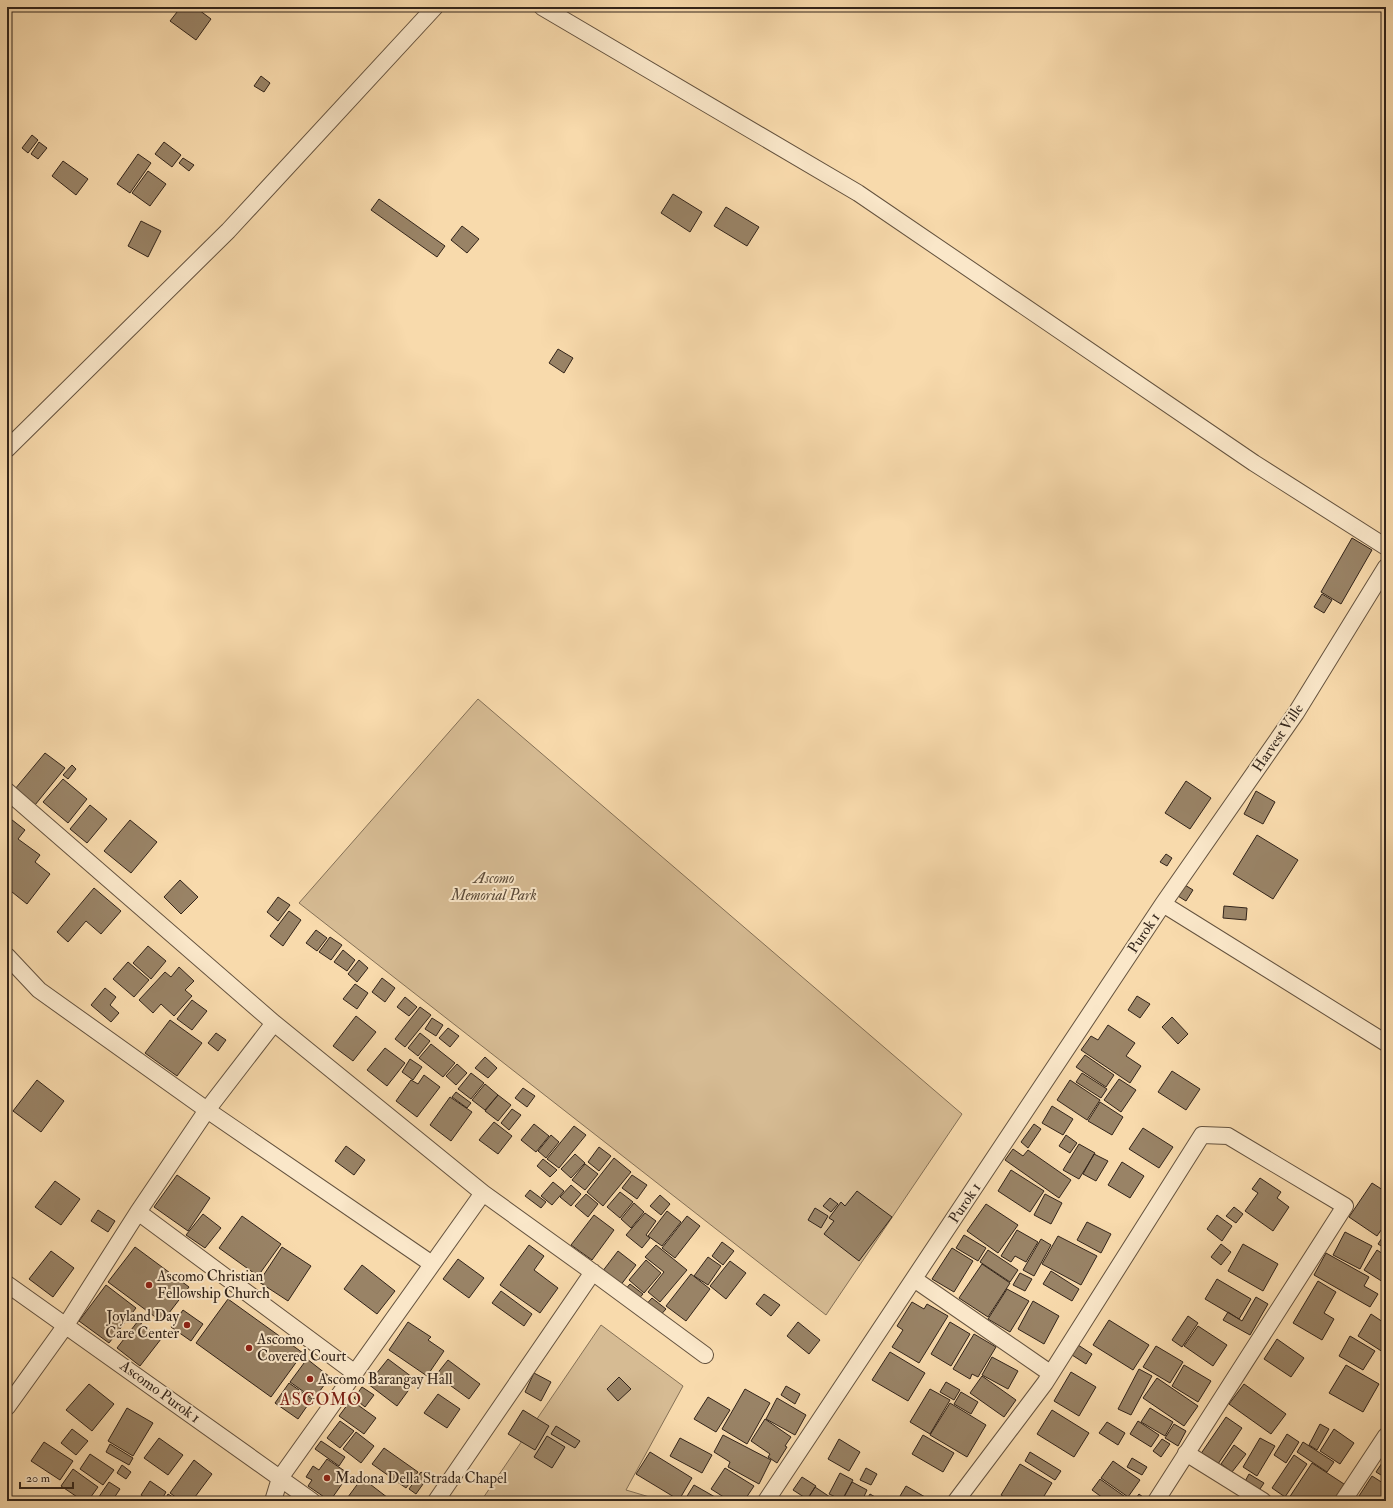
<svg xmlns="http://www.w3.org/2000/svg" width="1393" height="1508" font-family="'IM FELL Double Pica',serif">
  <style>
    .green { fill: #d6bb93; stroke: #847056 }
    .building { fill: #998366; stroke: #32241a }
    .lines { fill: none; stroke-linecap: round; stroke-linejoin: round }
    .minor-casing { stroke: #64523e; stroke-width: 18 }
    .minor { stroke: #fae7c9; stroke-width: 16 }
    .poi-dot { fill: #8f2418; stroke: #fae7c9; stroke-width: 1.5 }
    .labels { text-anchor: middle; dominant-baseline: central; stroke-width: 4; stroke-linejoin: round; paint-order: stroke }
    .street-label { font-size: 15px; fill: #32241a; stroke: #fae7c9 }
    .park-label { font-size: 15px; font-style: italic; fill: #5b4a38; stroke: #fae7c9 }
    .poi-label { font-size: 15px; fill: #32241a; stroke: #fae7c9; text-anchor: start }
    .quarter-label { font-size: 17px; letter-spacing: 1px; fill: #7a1f14; stroke: #fae7c9 }
  </style>
  <rect width="100%" height="100%" fill="#f8daac"/>
  <filter id="stains"><feTurbulence type="fractalNoise" baseFrequency=".005" numOctaves="4"/><feColorMatrix values="0 0 0 0 .2 0 0 0 0 .09 0 0 0 0 .02 0 0 0 .5 -.17"/></filter>
  <radialGradient id="worn" r=".72"><stop offset=".6" stop-color="#630" stop-opacity="0"/><stop offset="1" stop-color="#630" stop-opacity=".3"/></radialGradient>
  <path class="green" d="M478,699L962,1114L826,1315L299,903Z
    M601,1325L683,1386L626,1490L663,1501H481Z"/>
  <path class="building" d="M181,7H195L211,19L196,40L170,21Z
    M261,76L270,83L264,92L254,86Z
    M32,135L38,140L28,153L22,148Z
    M39,142L47,148L38,159L31,154Z
    M164,142L181,155L172,167L155,154Z
    M138,154L151,163L130,193L117,184Z
    M183,158L194,165L189,171L179,163Z
    M63,161L88,179L76,195L52,176Z
    M148,171L166,184L150,206L132,193Z
    M673,194L702,212L690,232L661,213Z
    M379,199L445,246L437,257L371,210Z
    M726,207L759,227L747,246L714,226Z
    M141,221L161,231L148,257L128,246Z
    M462,226L479,239L467,253L451,240Z
    M558,349L573,358L564,373L549,363Z
    M1352,538L1372,550L1341,604L1321,592Z
    M1322,594L1332,600L1324,613L1314,607Z
    M45,753L65,768L35,805L15,789Z
    M72,765L76,769L68,779L63,775Z
    M63,779L87,799L68,823L43,802Z
    M1186,781L1211,798L1190,829L1165,813Z
    M1256,791L1275,802L1263,824L1244,814Z
    M90,805L107,819L87,843L70,829Z
    M7,816L25,830L18,839L40,855L35,862L50,874L27,904L7,888Z
    M130,820L157,842L131,873L104,851Z
    M1257,835L1298,860L1273,899L1233,874Z
    M1166,854L1172,858L1167,866L1160,862Z
    M180,880L198,897L181,914L164,897Z
    M1180,882L1193,890L1186,901L1173,893Z
    M94,888L121,911L101,934L86,921L68,942L57,932Z
    M278,897L290,905L278,921L267,912Z
    M1224,906L1247,908L1246,920L1223,918Z
    M289,911L301,920L283,946L270,936Z
    M316,930L327,938L317,951L306,943Z
    M330,937L342,945L331,960L319,952Z
    M148,946L166,961L151,979L133,963Z
    M343,950L355,960L347,971L334,962Z
    M359,960L368,968L357,982L348,974Z
    M128,962L149,980L134,997L113,979Z
    M179,967L194,981L185,990L192,996L174,1016L161,1004L153,1013L139,1000L165,972L171,977Z
    M382,978L395,988L385,1002L372,992Z
    M355,984L368,993L357,1009L343,999Z
    M105,988L116,997L110,1005L119,1013L111,1022L91,1005Z
    M1137,996L1150,1004L1140,1018L1128,1010Z
    M405,997L417,1007L409,1016L397,1007Z
    M192,1000L207,1011L192,1030L177,1019Z
    M420,1007L431,1015L405,1047L395,1039Z
    M356,1016L376,1032L353,1061L333,1046Z
    M1172,1017L1188,1034L1178,1044L1162,1027Z
    M432,1018L443,1025L436,1036L425,1029Z
    M170,1020L202,1043L177,1076L145,1053Z
    M1108,1025L1135,1043L1126,1056L1141,1066L1130,1083L1081,1050L1091,1036L1098,1040Z
    M448,1028L459,1036L450,1047L439,1038Z
    M216,1033L226,1040L218,1051L208,1043Z
    M420,1033L430,1041L418,1056L408,1048Z
    M431,1044L455,1063L443,1077L419,1058Z
    M385,1048L405,1063L387,1086L367,1070Z
    M1085,1055L1114,1075L1106,1087L1076,1067Z
    M485,1057L497,1068L488,1078L475,1068Z
    M410,1059L422,1067L413,1080L402,1072Z
    M457,1064L467,1073L456,1085L446,1076Z
    M1172,1071L1200,1089L1186,1110L1158,1092Z
    M471,1073L484,1083L471,1099L458,1089Z
    M1082,1073L1107,1089L1101,1098L1076,1082Z
    M424,1075L440,1087L417,1117L396,1101L411,1080L418,1084Z
    M1119,1079L1136,1090L1121,1112L1104,1100Z
    M37,1080L64,1101L41,1132L13,1111Z
    M1070,1080L1100,1100L1087,1120L1057,1100Z
    M485,1084L498,1095L485,1110L472,1100Z
    M523,1088L535,1096L527,1107L515,1098Z
    M456,1092L471,1103L467,1108L452,1097Z
    M498,1095L511,1105L498,1121L485,1111Z
    M450,1097L472,1112L451,1141L430,1125Z
    M1100,1102L1123,1117L1112,1135L1088,1121Z
    M1052,1106L1073,1119L1063,1135L1042,1123Z
    M512,1109L521,1115L509,1130L501,1123Z
    M494,1122L512,1136L498,1154L479,1140Z
    M534,1124L549,1136L536,1152L521,1140Z
    M1034,1124L1041,1129L1028,1148L1021,1142Z
    M574,1126L586,1135L559,1168L547,1159Z
    M1143,1128L1173,1147L1159,1168L1129,1149Z
    M551,1135L559,1142L546,1158L538,1151Z
    M1066,1135L1077,1143L1070,1153L1059,1146Z
    M1079,1144L1095,1153L1079,1179L1063,1170Z
    M346,1146L365,1160L354,1175L335,1161Z
    M599,1147L611,1156L599,1171L588,1162Z
    M1013,1149L1023,1156L1028,1150L1071,1180L1059,1198L1005,1160Z
    M575,1154L585,1163L571,1178L561,1169Z
    M1094,1154L1108,1161L1096,1181L1083,1174Z
    M614,1158L631,1172L603,1206L587,1192Z
    M543,1159L557,1170L550,1177L537,1166Z
    M1122,1162L1144,1176L1130,1198L1108,1185Z
    M585,1164L598,1174L585,1190L572,1180Z
    M1011,1170L1044,1191L1030,1212L998,1191Z
    M177,1175L210,1198L188,1231L154,1207Z
    M632,1175L647,1185L637,1199L622,1188Z
    M1260,1178L1281,1192L1277,1198L1289,1207L1273,1231L1245,1211L1258,1193L1252,1189Z
    M55,1181L80,1199L61,1225L35,1207Z
    M553,1182L564,1191L552,1205L541,1196Z
    M1372,1183L1386,1192V1223L1377,1236L1349,1217Z
    M571,1185L581,1194L571,1206L560,1197Z
    M530,1190L546,1202L541,1208L525,1196Z
    M857,1191L892,1217L859,1261L824,1234L834,1221L829,1218L841,1202L845,1206Z
    M620,1192L633,1202L620,1218L607,1207Z
    M586,1194L598,1204L588,1217L575,1206Z
    M1045,1194L1062,1203L1051,1224L1034,1215Z
    M660,1195L670,1204L661,1215L650,1206Z
    M830,1198L838,1204L831,1212L823,1206Z
    M634,1203L644,1212L631,1228L621,1219Z
    M986,1204L1018,1225L998,1253L967,1231Z
    M1234,1207L1243,1214L1236,1223L1226,1216Z
    M815,1208L828,1216L821,1228L808,1220Z
    M98,1210L115,1221L108,1232L91,1221Z
    M667,1211L681,1222L662,1246L648,1236Z
    M645,1213L656,1221L646,1235L650,1238L642,1248L626,1235Z
    M203,1214L221,1228L205,1248L186,1235Z
    M594,1215L614,1230L592,1260L571,1245Z
    M1217,1215L1232,1226L1222,1241L1207,1229Z
    M242,1216L281,1244L258,1276L219,1248Z
    M687,1216L700,1226L675,1258L662,1248Z
    M1087,1222L1111,1234L1101,1253L1077,1240Z
    M1017,1230L1038,1242L1026,1262L1015,1256L1011,1262L1001,1256Z
    M1345,1232L1372,1246L1360,1269L1333,1255Z
    M1386,1232V1249L1378,1244Z
    M964,1235L986,1248L978,1261L956,1248Z
    M1058,1236L1097,1256L1081,1285L1042,1264Z
    M1041,1239L1051,1245L1034,1276L1023,1270Z
    M722,1242L734,1251L723,1265L712,1256Z
    M1221,1244L1231,1252L1221,1265L1211,1257Z
    M1243,1244L1278,1264L1263,1291L1228,1271Z
    M529,1245L544,1256L534,1270L558,1288L540,1313L500,1285Z
    M656,1245L687,1270L660,1302L648,1292L664,1272L645,1257Z
    M135,1247L189,1287L162,1322L108,1282Z
    M282,1247L311,1266L288,1301L259,1282Z
    M952,1248L973,1261L954,1292L932,1279Z
    M988,1250L1018,1270L1010,1282L980,1262Z
    M1377,1250L1386,1256V1277L1383,1282L1364,1270Z
    M51,1251L74,1268L53,1297L29,1279Z
    M618,1251L636,1265L620,1286L602,1272Z
    M1326,1253L1369,1277L1364,1286L1378,1294L1370,1307L1314,1275Z
    M708,1257L721,1266L708,1285L694,1276Z
    M458,1259L484,1278L469,1298L443,1279Z
    M646,1260L661,1273L644,1293L629,1280Z
    M730,1261L746,1273L726,1299L710,1286Z
    M982,1264L1010,1283L988,1317L959,1298Z
    M362,1265L395,1291L377,1314L344,1289Z
    M1051,1271L1079,1289L1072,1301L1043,1284Z
    M1020,1273L1032,1279L1025,1291L1013,1285Z
    M691,1274L710,1289L686,1321L666,1306Z
    M1217,1279L1251,1299L1239,1319L1205,1299Z
    M1318,1281L1336,1292L1324,1313L1334,1319L1322,1340L1293,1323Z
    M630,1284L643,1294L635,1303L623,1292Z
    M106,1285L136,1308L109,1343L79,1321Z
    M1007,1289L1029,1301L1010,1332L988,1319Z
    M501,1291L532,1314L524,1326L492,1303Z
    M764,1294L780,1305L771,1316L756,1304Z
    M1256,1297L1268,1304L1250,1335L1223,1320L1228,1312L1242,1321Z
    M652,1298L666,1309L657,1319L643,1308Z
    M228,1299L303,1353L271,1397L196,1343Z
    M1033,1301L1059,1316L1044,1344L1018,1329Z
    M912,1302L924,1309L927,1304L948,1316L919,1363L892,1347L903,1330L897,1326Z
    M183,1310L203,1324L191,1341L171,1327Z
    M1371,1314L1386,1324V1354L1358,1336Z
    M1188,1316L1198,1323L1182,1347L1172,1340Z
    M1109,1320L1149,1345L1133,1370L1093,1345Z
    M138,1321L161,1339L140,1366L117,1348Z
    M408,1322L431,1337L428,1340L444,1351L427,1376L389,1350Z
    M798,1322L820,1340L809,1354L787,1336Z
    M950,1322L970,1334L951,1366L931,1354Z
    M1198,1326L1227,1345L1213,1366L1184,1346Z
    M974,1334L996,1347L978,1377L972,1374L970,1379L953,1369Z
    M1350,1336L1375,1351L1363,1370L1339,1356Z
    M1277,1339L1304,1358L1291,1377L1264,1359Z
    M1078,1345L1092,1354L1086,1364L1072,1355Z
    M1156,1346L1183,1362L1170,1383L1143,1367Z
    M890,1352L925,1373L908,1401L872,1380Z
    M992,1357L1018,1371L1008,1389L982,1375Z
    M307,1359L330,1377L314,1399L290,1382Z
    M388,1359L416,1380L397,1406L368,1384Z
    M448,1360L480,1384L469,1399L436,1375Z
    M1184,1365L1211,1381L1198,1402L1172,1386Z
    M1346,1365L1379,1384L1363,1412L1329,1393Z
    M1139,1369L1152,1376L1131,1415L1118,1409Z
    M1071,1372L1096,1387L1079,1416L1054,1401Z
    M534,1373L551,1382L541,1401L525,1392Z
    M982,1376L1016,1400L1004,1417L970,1393Z
    M619,1377L631,1389L618,1401L607,1389Z
    M1157,1378L1198,1406L1184,1426L1143,1398Z
    M946,1382L960,1390L954,1400L940,1392Z
    M289,1383L312,1399L298,1419L275,1403Z
    M89,1384L114,1404L92,1431L66,1410Z
    M1244,1384L1286,1414L1271,1434L1229,1404Z
    M786,1386L800,1394L795,1404L781,1395Z
    M362,1387L374,1395L365,1407L354,1398Z
    M745,1389L770,1403L747,1444L722,1429Z
    M930,1389L950,1400L930,1434L910,1422Z
    M961,1392L978,1402L971,1414L954,1404Z
    M438,1394L460,1409L447,1428L424,1413Z
    M708,1397L730,1410L716,1432L694,1419Z
    M777,1398L806,1415L795,1435L766,1419Z
    M351,1400L376,1418L364,1434L339,1416Z
    M950,1403L986,1425L967,1457L930,1435Z
    M127,1408L153,1423L133,1456L108,1441Z
    M1150,1408L1173,1422L1165,1436L1141,1422Z
    M523,1410L549,1426L535,1450L508,1434Z
    M1052,1410L1089,1433L1074,1457L1037,1434Z
    M1226,1417L1242,1428L1216,1467L1200,1455Z
    M765,1419L791,1437L785,1446L787,1447L777,1463L768,1457L770,1454L751,1441Z
    M340,1421L354,1431L340,1448L327,1438Z
    M1138,1421L1159,1435L1151,1447L1130,1434Z
    M1107,1422L1125,1433L1118,1445L1099,1433Z
    M1174,1424L1186,1431L1178,1446L1165,1438Z
    M1320,1424L1329,1429L1317,1450L1309,1445Z
    M556,1426L580,1441L575,1448L551,1434Z
    M72,1429L88,1441L76,1455L61,1443Z
    M1334,1429L1354,1443L1340,1464L1320,1451Z
    M356,1432L374,1446L361,1463L343,1449Z
    M1287,1434L1299,1442L1286,1463L1274,1455Z
    M723,1435L771,1460L759,1484L728,1467L730,1462L714,1452Z
    M923,1435L954,1453L943,1472L912,1454Z
    M547,1436L565,1447L552,1468L534,1457Z
    M159,1438L183,1455L168,1475L144,1458Z
    M680,1438L712,1455L702,1473L670,1456Z
    M1260,1438L1275,1446L1257,1476L1243,1467Z
    M839,1439L860,1452L849,1471L828,1459Z
    M1162,1439L1170,1444L1161,1457L1153,1451Z
    M321,1441L345,1457L339,1466L315,1449Z
    M44,1442L73,1461L60,1480L31,1461Z
    M1303,1442L1334,1462L1327,1472L1297,1452Z
    M110,1444L133,1458L129,1465L106,1452Z
    M1234,1445L1246,1454L1232,1472L1221,1464Z
    M384,1448L418,1472L406,1488L372,1464Z
    M650,1452L692,1478L679,1500L636,1474Z
    M1030,1452L1061,1471L1055,1480L1025,1461Z
    M90,1454L114,1470L103,1485L80,1469Z
    M1294,1455L1307,1464L1285,1497L1272,1488Z
    M1386,1457V1478L1376,1472Z
    M1132,1458L1147,1467L1142,1475L1127,1467Z
    M327,1459L349,1474L330,1501L308,1486L312,1480L306,1477L313,1466L319,1470Z
    M194,1460L212,1474L192,1501H181L170,1493Z
    M1113,1461L1140,1480L1128,1497L1101,1478Z
    M1312,1463L1344,1484L1333,1501H1287Z
    M1020,1464L1052,1483L1041,1501H1011L1001,1495Z
    M122,1465L131,1472L126,1479L117,1473Z
    M725,1468L754,1486L744,1501H730L711,1489Z
    M866,1468L877,1474L871,1485L860,1480Z
    M73,1469L98,1487L88,1501H83L61,1486Z
    M421,1472L428,1477L416,1494L409,1489Z
    M840,1473L853,1480L842,1500L829,1494Z
    M1249,1474L1264,1483L1256,1495L1242,1487Z
    M1372,1476L1386,1485V1501H1367L1359,1496Z
    M802,1477L816,1486L807,1499L793,1490Z
    M362,1478L392,1501H345Z
    M1100,1479L1131,1501H1107L1092,1490Z
    M150,1481L166,1492L161,1501H150L141,1495Z
    M109,1482L120,1489L112,1501H96Z
    M852,1482L867,1490L862,1501H842Z
    M694,1485L722,1501H684Z
    M906,1486L932,1501H897Z
    M815,1487L836,1501H816L809,1497Z
    M168,1494L179,1501H164Z
    M870,1494L882,1501H866Z
    M1139,1494L1148,1501H1134Z"/>
  <g class="lines">
    <defs>
      <path id="minor" d="M542,7L858,193L1254,463L1386,547
        M7,449L228,231L435,7
        M7,791L274,1023L483,1193L587,1268L705,1355
        M1163,904L1386,1043
        M7,956L39,990L207,1110L432,1264
        M138,1212L355,1373
        M914,1279L1050,1373
        M7,1284L312,1501
        M7,1407L66,1325L138,1212L207,1110L274,1023
        M1186,1453L1263,1501
        M273,1501L280,1478L483,1193
        M436,1501L593,1272
        M766,1501L1163,904L1296,713L1386,567
        M956,1501L1045,1383L1202,1135L1228,1136L1345,1206L1156,1501
        M1343,1501L1386,1436"/>
    </defs>
    <use href="#minor" class="minor-casing"/>
    <use href="#minor" class="minor"/>
  </g>
  <g class="poi-dot">
    <circle cx="149" cy="1285" r="4"/>
    <circle cx="187" cy="1325" r="4"/>
    <circle cx="249" cy="1348" r="4"/>
    <circle cx="310" cy="1379" r="4"/>
    <circle cx="327" cy="1478" r="4"/>
  </g>
  <g class="labels">
    <g class="street-label">
      <text transform="translate(1278 738) rotate(-56)">Harvest Ville</text>
      <text transform="translate(1144 933) rotate(-56)">Purok 1</text>
      <text transform="translate(965 1203) rotate(-56)">Purok 1</text>
      <text transform="translate(160 1392) rotate(36)">Ascomo Purok 1</text>
    </g>
    <g class="park-label">
      <text x="494" y="878">Ascomo<tspan x="494" dy="17">Memorial Park</tspan></text>
    </g>
    <g class="poi-label">
      <text x="157" y="1276">Ascomo Christian<tspan x="157" dy="17">Fellowship Church</tspan></text>
      <text x="179" y="1316" text-anchor="end">Joyland Day<tspan x="179" dy="17">Care Center</tspan></text>
      <text x="257" y="1339">Ascomo<tspan x="257" dy="17">Covered Court</tspan></text>
      <text x="318" y="1379">Ascomo Barangay Hall</text>
      <text x="335" y="1478">Madona Della Strada Chapel</text>
    </g>
    <g class="quarter-label">
      <text x="321" y="1399">ASCOMO</text>
    </g>
  </g>
  <rect width="1393" height="1508" fill="none" stroke="#f8daac" stroke-width="24"/>
  <rect x="8" y="8" width="1377" height="1492" fill="none" stroke="#32241a" stroke-width="2"/>
  <rect x="12" y="12" width="1369" height="1484" fill="none" stroke="#32241a"/>
  <path d="M20 1482v6h53v-6" fill="none" stroke="#32241a" stroke-width="2"/>
  <text x="26" y="1482" font-size="12" fill="#32241a" stroke="#fae7c9" stroke-width="3" paint-order="stroke">20 m</text>
  <rect width="100%" height="100%" filter="url(#stains)"/>
  <rect width="100%" height="100%" fill="url(#worn)"/>
</svg>
